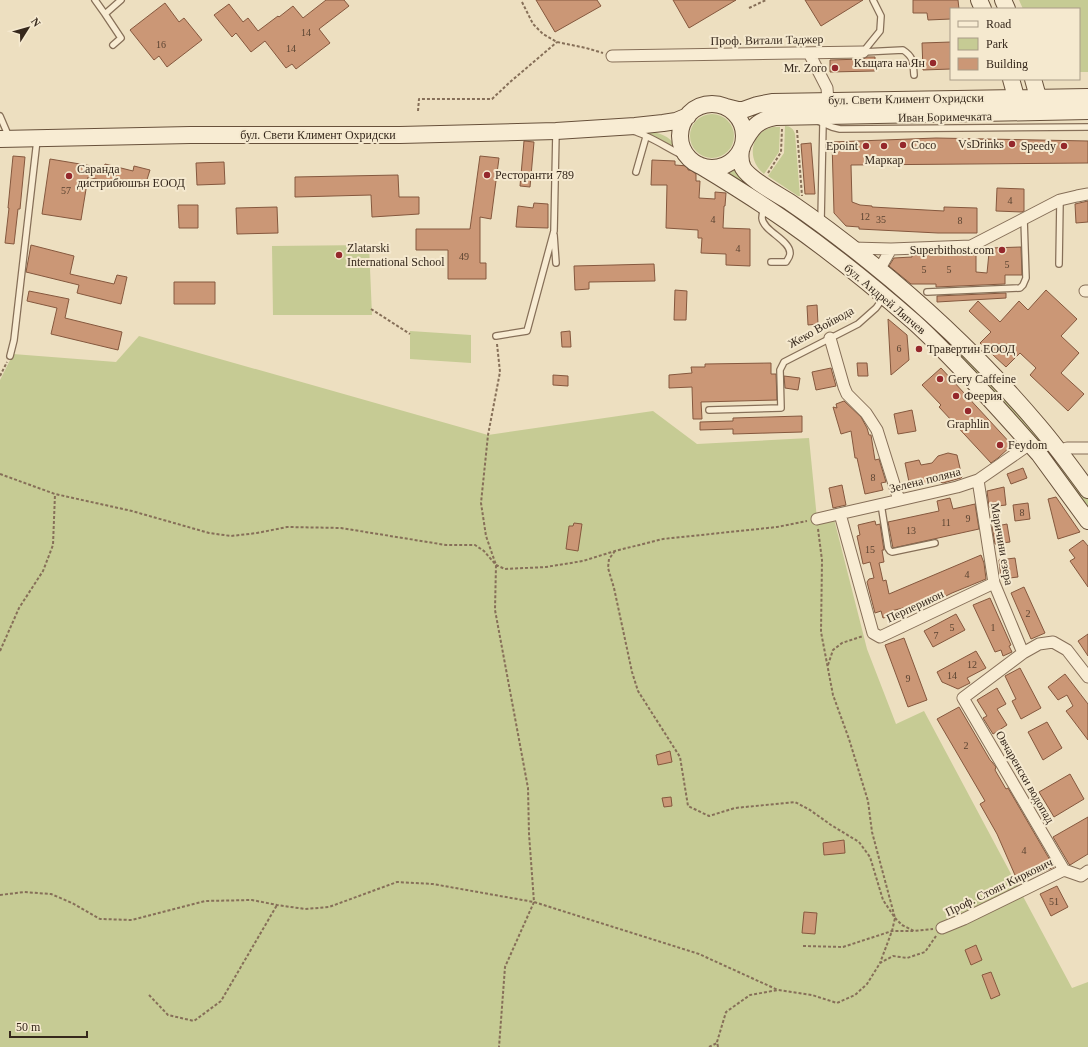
<svg xmlns="http://www.w3.org/2000/svg" width="1088" height="1047" font-family="'Times New Roman',serif">
  <style>
    .green { fill: #c6cb94 }
    .building { fill: #cb9776; stroke: #85583e }
    .lines { fill: none; stroke-linecap: round; stroke-linejoin: round }
    .lane-casing { stroke: #866f58; stroke-width: 8 }
    .street-casing { stroke: #866f58; stroke-width: 13 }
    .secondary-casing { stroke: #68513b; stroke-width: 18 }
    .path { stroke: #866f58; stroke-width: 2; stroke-dasharray: 3 2; stroke-linecap: butt }
    .lane { stroke: #f8ecd3; stroke-width: 5.5 }
    .street { stroke: #f8ecd3; stroke-width: 11 }
    .secondary { stroke: #f8ecd3; stroke-width: 16 }
    .poi-dot { fill: #95282c; stroke: #f5e9cf; stroke-width: 1.5 }
    .labels { text-anchor: middle; dominant-baseline: central; stroke-width: 4; stroke-linejoin: round; paint-order: stroke }
    .number-label { font-size: 10px; fill: #5b4432 }
    .street-label { font-size: 12px; fill: #36281c; stroke: #f5e9cf }
    .poi-label { font-size: 12px; fill: #36281c; stroke: #f5e9cf; text-anchor: start }
  </style>
  <rect width="100%" height="100%" fill="#eddfc0"/>
  <path class="green" d="M1019,0H1088V72H1079V9H1023Z
    M690 136a22 22 0 1 1 44 0a22 22 0 1 1-44 0Z
    M785,126C790,126 794,129 795,134L800,196H798L768,176L784,153Z
    M773,127H780L779,152L764,174C746,160 750,132 773,127Z
    M652,132C664,134 672,138 677,150H676L647,133Z
    M736,169L754,186L752,190L727,174Z
    M762,192L812,225L911,304L1007,399L1047,446L1042,449L1003,404L760,195Z
    M369,245L372,315H273L272,246Z
    M410,331L471,335V363L410,359Z
    M139,336L488,435L653,411L697,444L809,438L817,519L833,515L867,649L896,724L924,711L1072,988L1088,982V1047H0V380L13,354L116,362Z
    M1050,449L1088,498V509L1045,453Z"/>
  <path class="building" d="M326,0H344L349,6L319,29L330,43L296,69L292,64L286,68L265,41L251,52L236,33L232,37L214,15L229,4L243,22L248,18L258,31L278,16L279,17L293,6L303,18Z
    M536,0H597L601,6L555,32Z
    M673,0H736L689,28Z
    M805,0H863L821,26Z
    M913,0H958L959,9H951V19L928,20L927,13H913Z
    M165,3L179,22L184,18L202,40L167,67L159,56L154,60L130,30Z
    M951,42V69L923,70L922,43Z
    M867,57H875V71L830,72V60L863,59Z
    M936,138L1088,141V163L851,165L852,202L860,205L872,206V207L944,211V207L977,208V233H938L859,229V227L846,226L834,213L832,142Z
    M524,141L534,142L530,187L520,186Z
    M811,143L815,194H805L801,144Z
    M13,156L25,157L20,209H18L14,244L5,243L9,208H8Z
    M480,156L499,158L491,219L480,217V263H486V279H448V250H416V229H470Z
    M50,159L104,168L105,164L133,171L134,166L150,170L145,186L125,180L124,186L88,177L81,220L42,214Z
    M652,160L675,161V165L688,166V170H691L696,174V181H700L699,198L715,199V192L726,193L725,206H724L723,228L750,229V266L726,265V254L701,253L702,238H698V230L666,228L667,185H651Z
    M224,162L225,184L197,185L196,163Z
    M398,175L399,197H419V214L372,217L371,195L295,197V177Z
    M997,188L1024,189V211L1022,212L996,211Z
    M1088,201V222L1076,223L1075,204Z
    M534,203L548,204V228L516,227L518,206L533,208Z
    M178,205H198V228H179Z
    M277,207L278,233L237,234L236,208Z
    M31,245L74,256L70,274L114,284L117,275L127,277L121,304L77,293L79,285L26,272Z
    M1021,247L1022,275H1005V284L936,287V284H911L889,266L894,258L912,257V255L976,253V272L987,273L989,253H991L990,248Z
    M654,264L655,281L589,282V289L575,290L574,266Z
    M174,282H215V304H174Z
    M675,290L687,291L686,320H674Z
    M1046,290L1077,319L1061,336L1079,353L1061,373L1084,394L1068,411L1030,375L1036,368L1020,353L1006,367L980,343L991,332L969,311L978,301L1000,322L1019,301L1028,310Z
    M29,291L69,299L65,318L122,332L118,350L51,334L57,308L27,301Z
    M1006,293V298L937,302V296Z
    M817,305L818,324L808,325L807,306Z
    M888,319L907,335L909,360L891,375Z
    M570,331L571,347H562L561,332Z
    M771,363V374H776L777,400L701,402L702,419H693L692,387L669,388V375L692,373L691,367H705V364Z
    M857,363H867L868,376H858Z
    M831,368L836,386L816,390L812,372Z
    M941,368L1012,445L998,458L991,463L939,407L941,405L922,385Z
    M553,375L568,376V386L553,385Z
    M784,376L800,378L798,390L785,388Z
    M844,401L861,417L867,428L869,435H871L875,460L879,459L886,482L881,483L883,490L865,494L857,458H855L851,431L841,434L833,407L837,408L836,404Z
    M912,410L916,431L898,434L894,414Z
    M802,416V432L733,434V429L700,430V422L733,421V418Z
    M948,453L957,455L962,477L961,478L943,483L938,481L919,485L918,481L909,482L905,463L919,460L921,465L932,463L938,456Z
    M1023,468L1027,478L1011,484L1007,474Z
    M842,485L846,505L833,508L829,488Z
    M1004,487L1006,505L989,507L987,491Z
    M1056,497L1080,532L1058,539L1048,499Z
    M950,498L953,509L975,504L979,529L893,548L888,522L939,511L937,501Z
    M1028,503L1030,519L1015,521L1013,505Z
    M875,521L876,525L880,524L884,550H882L884,562L879,563L883,581L886,580L889,594L981,555L984,563L986,579L952,593L909,614L907,607L891,611L892,616L883,618L881,611L875,613L867,582L869,579L874,578L870,562L863,564L857,536L860,535L858,525Z
    M574,523L582,524L578,551L566,549L569,526H573Z
    M1007,524L1010,542L995,544L992,527Z
    M1083,540L1088,546V587L1070,561L1075,558L1069,550Z
    M1015,558L1018,577L1001,579L999,560Z
    M1024,587L1045,633L1031,639L1011,593Z
    M990,598L1011,645L1009,646L1012,652L1003,656L1001,650L995,652L973,605Z
    M956,614L965,630L933,647L924,631Z
    M1088,634V656L1078,641Z
    M904,638L927,700L908,707L885,645Z
    M976,651L986,668L967,678L970,683L958,689L942,682L937,672Z
    M1020,668L1041,708L1021,719L1012,701L1016,699L1005,676Z
    M1065,674L1088,704V740L1066,711L1073,706L1067,695L1058,700L1048,687Z
    M997,688L1006,704L997,709L1007,725L993,734L983,718L987,716L977,700Z
    M959,707L990,760L992,762L996,767L995,770L1006,789L1008,788L1054,867L1018,882L997,834L980,804L985,801L937,719Z
    M1047,722L1062,748L1043,760L1028,732Z
    M670,751L672,762L658,765L656,755Z
    M1070,774L1084,799L1054,817L1039,792Z
    M671,797L672,806L664,807L662,798Z
    M1088,817V854L1070,865L1069,864L1053,837Z
    M844,840L845,853L824,855L823,843Z
    M1057,886L1068,907L1051,916L1040,894Z
    M804,912L817,913L815,934L802,933Z
    M976,945L982,960L971,965L965,950Z
    M991,972L1000,995L991,999L982,975Z"/>
  <g class="lines">
    <defs>
      <path id="lane" d="M95,0L105,14
        M113,45L121,38L105,14L121,0
        M863,52L903,50C914,57 913,63 914,75
        M863,52L880,31L881,16L873,0
        M0,116L9,137
        M818,121L832,127L840,129L1088,127
        M633,131C652,136 672,152 691,159
        M636,172L646,137
        M764,208C763,211 762,215 762,218C763,231 790,240 790,253C790,257 788,259 786,262H771
        M821,221L823,123
        M554,235L556,263
        M1059,264L1060,201
        M927,292L1020,288L1023,285L1026,278L1024,219
        M496,336L527,331L554,231L556,132
        M10,356L14,340L37,140
        M709,410L781,408L780,370L784,362L858,324L876,308L884,297
        M881,504L888,548L890,551L892,552L935,543"/>
      <path id="street" d="M809,53L827,88L828,101
        M612,56L863,52
        M852,248L891,249L971,246L1060,200L1077,196L1088,194
        M879,270L891,249
        M1085,291H1088
        M830,338L844,387L847,394L866,413L877,430L899,500
        M1059,451L1067,448H1088
        M978,480L994,583L1023,653
        M840,514L873,633L880,637L994,583
        M817,519L957,487L978,480L1030,444
        M1064,870L963,698L1023,653L1039,644L1053,642L1067,650L1088,677
        M942,928L964,919L1064,870L1081,876L1088,871"/>
      <path id="secondary" d="M979,0L983,9
        M1003,0L1007,9
        M1011,79L1016,97L1018,107
        M1033,79L1038,97L1039,107
        M680 136a32 32 0 1 1 64 0a32 32 0 1 1-64 0Z
        M726,107L738,110H743L757,105L772,102L1088,97
        M0,139L190,135H400L556,131L635,126L663,123L676,121L688,116
        M743,144C751,129 757,120 775,117L1088,111
        M741,150C740,156 740,162 743,168C750,180 779,195 791,203C819,222 845,242 871,263C932,312 988,366 1038,425C1056,446 1072,468 1088,490
        M699,165C729,183 759,202 788,222C832,253 874,287 914,322C933,339 950,357 968,376C992,401 1016,428 1039,454L1088,521"/>
    </defs>
    <use href="#lane" class="lane-casing"/>
    <use href="#street" class="street-casing"/>
    <use href="#secondary" class="secondary-casing"/>
    <path class="path" d="M522,2L533,24L543,34L557,42L586,48L603,53
      M749,8L766,0
      M418,111L419,99H492L510,82L557,42
      M797,130L802,196
      M768,173L781,152L782,129
      M371,309L410,334
      M497,344L500,372L488,435L481,503L486,536L496,565L495,610L528,788L529,834L534,902L505,967L499,1047
      M0,376L7,362
      M0,474L55,494L132,511L209,533L231,536L257,533L287,527L341,528L446,545H475L484,551L496,565L505,569L546,567L583,561L615,551L663,539L777,527L807,521
      M818,529L822,560L821,632L833,695L849,739L868,801L872,832L895,918L892,931L880,963
      M615,551L609,559L608,568L614,588L632,672L638,691L680,757L688,806L709,816L735,808L795,802L810,810L831,825L859,842L870,857L883,900L895,918L902,925L914,931L933,929
      M0,651L19,608L43,571L53,545L55,494
      M828,665L833,650L842,643L863,636
      M0,895L24,892L51,894L72,903L100,919L132,920L205,901L252,900L277,905L305,909L329,907L397,882L433,884L534,902L699,954L778,990
      M803,946L843,947L892,931H913
      M149,995L168,1015L194,1021L221,1001L277,905
      M709,1047L717,1043
      M718,1047L717,1042L726,1012L750,995L778,990L812,995L837,1003L855,995L867,984L880,963L893,956L907,958L925,952L936,936"/>
    <use href="#lane" class="lane"/>
    <use href="#street" class="street"/>
    <use href="#secondary" class="secondary"/>
  </g>
  <g class="poi-dot">
    <circle cx="933" cy="63" r="4"/>
    <circle cx="835" cy="68" r="4"/>
    <circle cx="1012" cy="144" r="4"/>
    <circle cx="903" cy="145" r="4"/>
    <circle cx="866" cy="146" r="4"/>
    <circle cx="884" cy="146" r="4"/>
    <circle cx="1064" cy="146" r="4"/>
    <circle cx="487" cy="175" r="4"/>
    <circle cx="69" cy="176" r="4"/>
    <circle cx="1002" cy="250" r="4"/>
    <circle cx="339" cy="255" r="4"/>
    <circle cx="919" cy="349" r="4"/>
    <circle cx="940" cy="379" r="4"/>
    <circle cx="956" cy="396" r="4"/>
    <circle cx="968" cy="411" r="4"/>
    <circle cx="1000" cy="445" r="4"/>
  </g>
  <g class="labels">
    <g class="number-label">
      <text x="306" y="32">14</text>
      <text x="161" y="44">16</text>
      <text x="291" y="48">14</text>
      <text x="66" y="190">57</text>
      <text x="1010" y="200">4</text>
      <text x="865" y="216">12</text>
      <text x="713" y="219">4</text>
      <text x="881" y="219">35</text>
      <text x="960" y="220">8</text>
      <text x="738" y="248">4</text>
      <text x="464" y="256">49</text>
      <text x="1007" y="264">5</text>
      <text x="924" y="269">5</text>
      <text x="949" y="269">5</text>
      <text x="899" y="348">6</text>
      <text x="873" y="477">8</text>
      <text x="1022" y="512">8</text>
      <text x="968" y="518">9</text>
      <text x="946" y="522">11</text>
      <text x="911" y="530">13</text>
      <text x="870" y="549">15</text>
      <text x="967" y="574">4</text>
      <text x="1028" y="613">2</text>
      <text x="952" y="627">5</text>
      <text x="993" y="627">1</text>
      <text x="936" y="635">7</text>
      <text x="972" y="664">12</text>
      <text x="952" y="675">14</text>
      <text x="908" y="678">9</text>
      <text x="966" y="745">2</text>
      <text x="1024" y="850">4</text>
      <text x="1054" y="901">51</text>
    </g>
    <g class="street-label">
      <text transform="translate(767 40) rotate(-1)">Проф. Витали Таджер</text>
      <text transform="translate(906 99) rotate(-1)">бул. Свети Климент Охридски</text>
      <text transform="translate(945 117) rotate(-1)">Иван Боримечката</text>
      <text x="318" y="135">бул. Свети Климент Охридски</text>
      <text transform="translate(885 299) rotate(40)">бул. Андрей Ляпчев</text>
      <text transform="translate(821 327) rotate(-29)">Жеко Войвода</text>
      <text transform="translate(925 480) rotate(-14)">Зелена поляна</text>
      <text transform="translate(1002 544) rotate(80)">Маричини езера</text>
      <text transform="translate(915 606) rotate(-25)">Перперикон</text>
      <text transform="translate(1025 777) rotate(60)">Овчаренски водопад</text>
      <text transform="translate(999 887) rotate(-26)">Проф. Стоян Киркович</text>
    </g>
    <g class="poi-label">
      <text x="925" y="63" text-anchor="end">Къщата на Ян</text>
      <text x="827" y="68" text-anchor="end">Mr. Zoro</text>
      <text x="1004" y="144" text-anchor="end">VsDrinks</text>
      <text x="911" y="145">Coco</text>
      <text x="858" y="146" text-anchor="end">Epoint</text>
      <text x="1056" y="146" text-anchor="end">Speedy</text>
      <text x="884" y="160" text-anchor="middle">Маркар</text>
      <text x="77" y="169">Саранда<tspan x="77" dy="14">дистрибюшън ЕООД</tspan></text>
      <text x="495" y="175">Ресторанти 789</text>
      <text x="347" y="248">Zlatarski<tspan x="347" dy="14">International School</tspan></text>
      <text x="994" y="250" text-anchor="end">Superbithost.com</text>
      <text x="927" y="349">Травертин ЕООД</text>
      <text x="948" y="379">Gery Caffeine</text>
      <text x="964" y="396">Феерия</text>
      <text x="968" y="424" text-anchor="middle">Graphlin</text>
      <text x="1008" y="445">Feydom</text>
    </g>
  </g>
  <rect x="950" y="8" width="130" height="72" fill="#f5e9cf" stroke="#a99c87"/>
  <rect x="958" y="21" width="20" height="6" fill="#f8ecd3" stroke="#a99c87"/>
  <text x="986" y="28" font-size="12" fill="#36281c">Road</text>
  <rect x="958" y="38" width="20" height="12" fill="#c6cb94" stroke="#a99c87"/>
  <text x="986" y="48" font-size="12" fill="#36281c">Park</text>
  <rect x="958" y="58" width="20" height="12" fill="#cb9776" stroke="#a99c87"/>
  <text x="986" y="68" font-size="12" fill="#36281c">Building</text>
  <g transform="translate(28 28) rotate(53)" stroke="#f5e9cf" stroke-width="3" paint-order="stroke">
  <path d="M0-3L7 15L0 10L-7 15Z" fill="#36281c"/>
  <text y="-6" font-size="11" font-weight="bold" text-anchor="middle" fill="#36281c">N</text>
  </g>
  <path d="M10 1031v6h77v-6" fill="none" stroke="#36281c" stroke-width="2"/>
  <text x="16" y="1031" font-size="12" fill="#36281c" stroke="#f5e9cf" stroke-width="3" paint-order="stroke">50 m</text>
</svg>
